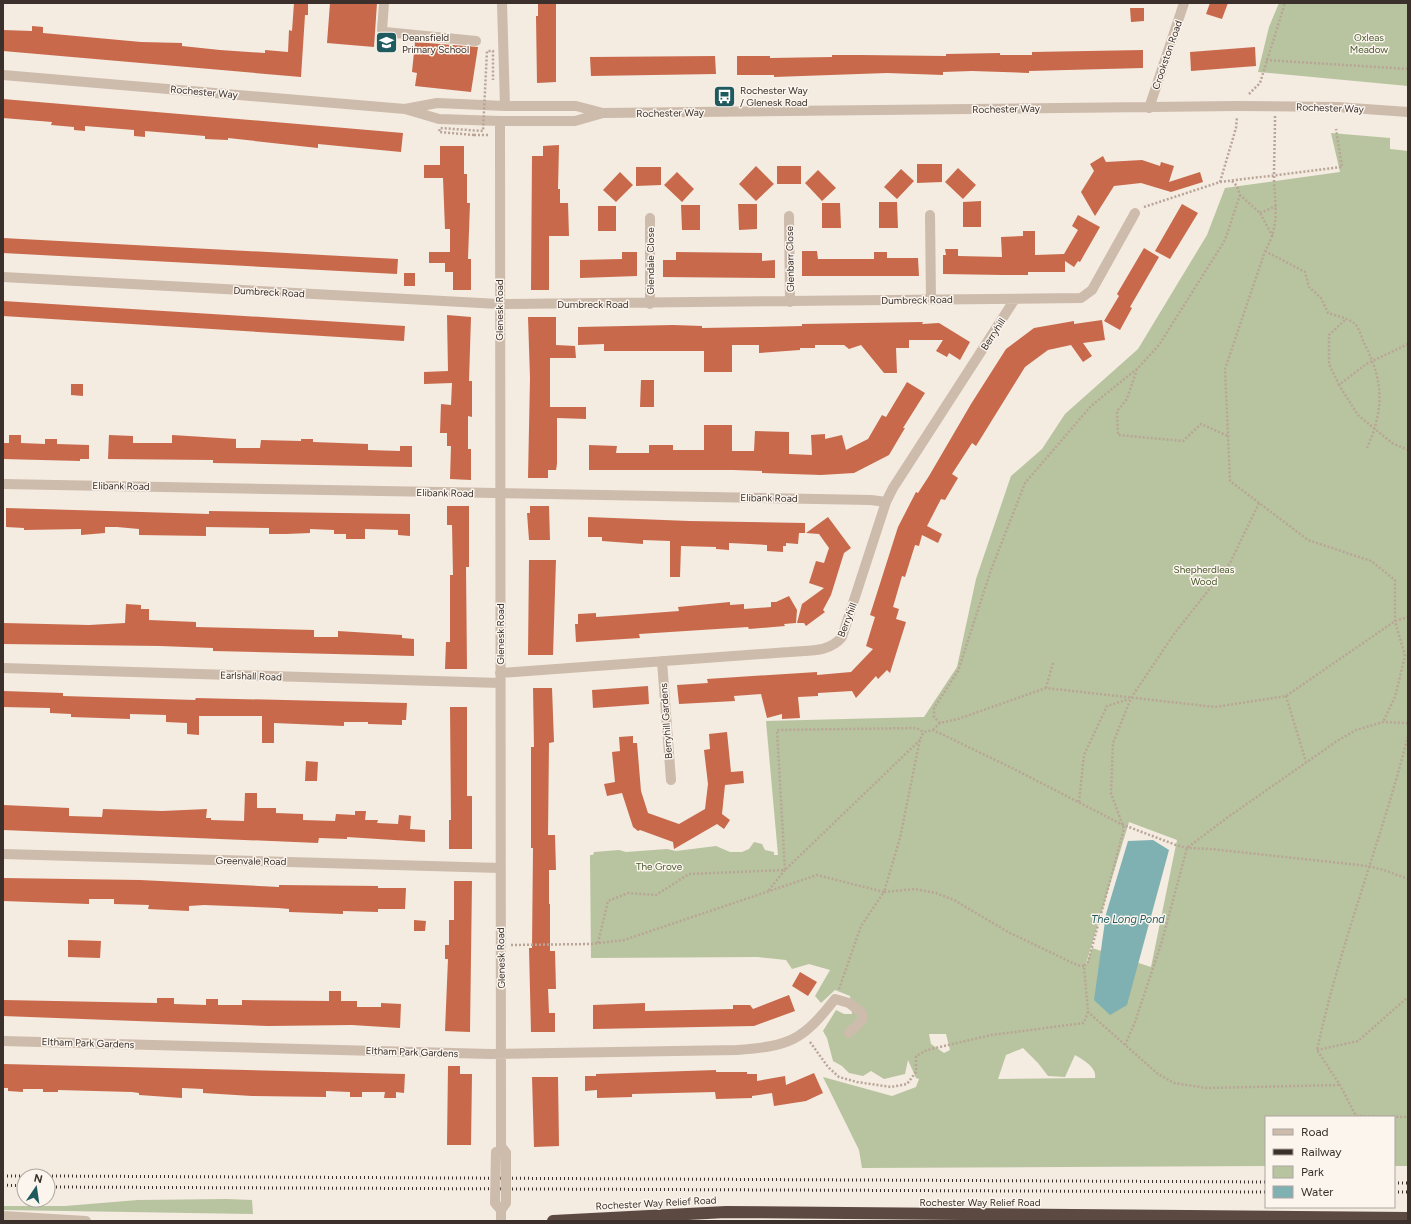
<svg xmlns="http://www.w3.org/2000/svg" width="1411" height="1224" font-family="Figtree,sans-serif">
  <style>
    .green { fill: #b8c4a0; fill-rule: evenodd }
    .water { fill: #7fb0b2 }
    .building { fill: #c8694b }
    .lines { fill: none; stroke-linecap: round; stroke-linejoin: round }
    .path { stroke: #b9a596; stroke-width: 2.5; stroke-dasharray: 2 2; stroke-linecap: butt }
    .minor { stroke: #cdbbac; stroke-width: 10 }
    .highway { stroke: #5c4a42; stroke-width: 12 }
    .rail { stroke: #3b302b; stroke-width: 3; stroke-dasharray: 1 3; stroke-linecap: butt }
    .path-bridge { stroke: #b9a596; stroke-width: 2.5; stroke-dasharray: 2 2; stroke-linecap: butt }
    .minor-bridge { stroke: #cdbbac; stroke-width: 10 }
    .labels { text-anchor: middle; dominant-baseline: central; stroke-width: 3; stroke-linejoin: round; paint-order: stroke }
    .poi-label { font-size: 10px; fill: #3b302b; stroke: #fbf5ee; text-anchor: start }
    .park-label { font-size: 10px; fill: #4a5a2e; stroke: #fbf5ee }
    .street-label { font-size: 10px; fill: #3b302b; stroke: #fbf5ee }
    .water-label { font-size: 11px; font-style: italic; fill: #1f5a5e; stroke: #fbf5ee }
  </style>
  <rect width="100%" height="100%" fill="#f4ebe1"/>
  <path class="green" d="M1279,3H1408V86L1258,72L1269,27Z
    M1331,133L1390,138V149L1408,151V1166H1394V1117H1266V1166L862,1168L859,1150L823,1077L892,1096L916,1087L919,1079L916,1078L908,1060L905,1074L884,1079L871,1071L863,1076L849,1073L842,1066L833,1061L827,1038L823,1031L836,1010L844,1014H852L850,996L835,990L821,1003L815,996L830,970L809,964L792,969L786,960L758,957L591,958L590,855H593L594,852L619,850L626,852L667,849L676,851L716,846L730,852H742L749,849L754,842L762,844L765,850L774,852V855H778L766,721L924,717L957,667L976,579L1011,476L1042,449L1065,414L1138,349L1207,235L1225,188L1340,172ZM1129,822L1177,840L1151,967L1092,948L1084,970ZM929,1034H946L950,1050L944,1053L931,1044ZM1023,1048L1038,1063L1048,1076L1065,1077L1075,1055C1083,1060 1097,1067 1095,1078L998,1079L1006,1055Z
    M227,1199L252,1200L253,1214L3,1210V1206H65L138,1200Z"/>
  <path class="water" d="M1153,840L1169,850L1127,1005L1110,1015L1094,1000L1106,914L1128,841Z"/>
  <path class="building" d="M294,3H308V15H305L301,77L3,51V30L32,31V26L43,27V33L141,42L182,43V46L220,50L265,53V50L288,52L289,30L292,31Z
    M330,3H377L374,47L327,43Z
    M538,3H556V82L537,83L536,16H538Z
    M1210,3H1228L1222,19L1206,14Z
    M1130,8H1144V21L1131,22Z
    M415,42L478,47L471,92L415,86L417,73L412,72Z
    M1255,47L1256,66L1191,71L1190,52Z
    M1143,50V68L1029,71V73L972,71L943,72V75L887,73L774,77V75H737V56H770V58L832,57V55H861L946,56V54L1000,53V55H1032V52Z
    M715,56L716,74L591,76L590,57Z
    M3,99L403,133L401,152L318,144V148L228,138V140L205,139V136L145,131V137L134,136V130L85,126V131L74,130V127L51,125L52,122L3,118Z
    M559,145L558,189H560V203H568L569,236H549V290H531L532,156H543V146Z
    M440,146H464V174H467V203H470L468,259H471V290H453V272H445V263H429V252H450V229H445L443,178H424V165H440Z
    M1103,156L1106,162L1142,160L1160,166L1161,162L1174,166L1169,182L1200,172L1203,182L1171,192L1141,183L1114,186L1095,216L1081,192L1094,171L1090,164Z
    M917,164H942V182L917,183Z
    M756,166L774,184L756,201L739,184Z
    M777,166H801V184H777Z
    M636,167H661V185L636,186Z
    M958,168L976,185L963,199L945,182Z
    M901,169L914,181L897,199L884,187Z
    M818,170L836,188L822,201L805,183Z
    M620,172L633,185L616,202L603,190Z
    M677,172L694,189L682,202L664,185Z
    M981,201V227H963V202Z
    M879,202H897L898,228H879Z
    M822,203H840L841,228H822Z
    M738,204H757V229L739,230Z
    M1182,204L1198,213L1170,259L1155,251Z
    M681,205H700V230H682Z
    M598,206H616V231H598Z
    M1078,215L1100,227L1080,262L1078,261L1074,267L1065,261V272H1028V275H1003L943,274V255H946L945,249H958V256L1002,257L1001,237L1023,236V231H1035V255L1064,254L1078,230L1072,226Z
    M3,238L398,259L397,274L3,253Z
    M1144,248L1159,257L1130,307L1132,308L1120,330L1104,321L1119,296L1117,294Z
    M802,251H817L818,259H874V252H887V258H918L919,276H802Z
    M622,252H637V276L580,278V260L622,259Z
    M676,252L762,253V261L775,260V278L663,277V260H676Z
    M404,273H415V286H404Z
    M3,301L405,326L404,341L3,316Z
    M447,315L471,317L469,381H472V417L468,416V449H471V480L450,479L451,446H447V433H440L441,404L451,405L452,383L424,384V372L448,371Z
    M528,317H556V345L575,346L576,358H550V407H586V419L557,418V464L556,470H548V478H528L530,378Z
    M1102,320L1105,340L1083,343L1092,356L1083,362L1071,345L1048,350L1025,367L976,446L972,443L952,474L958,478L945,500L941,499L927,526L942,534L938,543L922,535L919,546L915,545L905,577L902,576L893,607L899,609L896,619L906,622L890,673L887,670L878,679L876,676L856,698L852,691L818,693V696L798,697L800,718L782,719V714L767,718L761,694L734,696L735,701L679,704L677,685L708,683L707,679L817,672V675L851,672L873,649L866,646L875,617L870,615L898,527L916,492L918,493L929,476L971,404L1006,349L1034,328L1074,321V324Z
    M923,322L922,324L939,323L970,342L960,360L949,353L947,357L936,351L943,340H909V348H896L897,373H884L861,345L849,349L844,345H815V348H800V350L759,353V345H732V372H704V351H604V344L578,345V327L673,325L702,326V328L759,327L802,326V324Z
    M641,380H654V407H640Z
    M907,382L925,393L903,428H905L899,438L889,455L854,473L821,475L762,473V471L733,470H589V445L617,446L616,453H649V445H673V450H704V425H732V451H754L755,431L789,432V454L812,455L811,435L825,434V439L842,435L846,450L868,439L882,415L886,417Z
    M71,384H83V396L71,395Z
    M9,435H21V443L45,444V439H57V444L89,445V459H80V461L3,459V443H9Z
    M109,435L133,436V443H172V435L236,439V448H260L261,440L301,441V439H313V442L368,444V450L400,451V446H412V467L213,463V460L108,459Z
    M447,506H469V567H466L467,669H445L446,642H450V575H453L452,525H447Z
    M530,506H549L550,540H529L527,513H530Z
    M6,508L209,514V511L410,514V536L398,535V530L365,529V539H346V534H334V530L310,529V533L286,534H269V528L206,527V536L139,535V529L117,527H105V533L81,535V529L24,530V528L6,527Z
    M588,517L689,521L805,523V533H799L798,544L786,543V546H783V552L767,551V545L750,544L729,543V550L716,549V547L681,546L680,577H670V541L643,540V544L602,541V537H588Z
    M828,517L851,548L844,553L831,595L823,610L825,612L806,626L804,623H797L802,604L824,588L809,583L816,561L824,563L829,548L819,534L806,533Z
    M529,560H556L553,655H528Z
    M789,596L797,610L796,623L784,624L785,626L749,629L748,627L639,634L640,638L576,642L575,624H578V614L596,613V617L626,615L679,611L678,607L730,602V605L744,604V609L771,607V602H776Z
    M126,604L141,605V609H149V620L196,622V627L314,630V637H338V631L402,635V638L414,639V656L213,651V648L160,646L3,644V623L89,625L125,623Z
    M648,686L649,704L593,708L592,690Z
    M533,688H552L554,742L549,743L548,835H555L556,870H549V904H550V951H555L556,989H548L549,1013H555V1032H531L529,948H532L533,848H531V747H534Z
    M3,691L63,693V696L195,700L196,698L407,703L406,720H402V725L368,724V722H344V726L274,723V743H262V716H199V735L187,734V723L166,722V715L130,714V719L71,717V714L50,713V708L3,707Z
    M450,707H467V796H472V849H449V820H451Z
    M727,732L731,772L743,771L744,783L725,785L722,814L730,820L724,829L717,824L674,849L673,842L640,830L638,831L633,827L622,793L607,796L604,784L615,782L612,752L620,751L619,737L633,736V743H637L641,791L648,813L679,824L705,809L708,784L704,750L710,749L709,734Z
    M306,761L318,762L317,781H305Z
    M245,793H257V808H276V813L303,814V820L335,821L336,814L355,815V811H366L365,820H378L377,823L398,824L399,815L411,816L410,829L425,830V842L347,837V839L319,838L318,843L3,830V805L69,808V816L102,817L103,809L162,811L207,809L206,818H211V820L244,821Z
    M3,878L140,880L279,887V885L378,886V888H406L405,909H378V912L343,911V914L289,912V909L278,908L204,905L189,906V911L148,909L149,905L114,904V899H89V904L3,901Z
    M454,881H472L470,1032L445,1031L448,959H445V945H449V920H454Z
    M414,920L426,921L425,931H414Z
    M68,940L101,941L100,958L68,957Z
    M800,972L817,982L808,996L792,986Z
    M329,991H341V1001H357V1007H381V1003L401,1004L400,1028L352,1025L268,1026L3,1016V1000L157,1003V998H174V1004L206,1005V999H218V1005H242V1000L329,1001Z
    M789,995L795,1011L754,1026L593,1029V1005L645,1003V1011L733,1009V1005H750L753,1009Z
    M3,1064L405,1074L404,1093L396,1092V1098H384L385,1092H362V1097H350V1092L326,1091V1097L252,1096L203,1093V1089L182,1088V1098L139,1095V1093L132,1092L58,1090V1092H43V1089H23V1092L8,1091V1088H3Z
    M448,1066H460V1074H472L471,1145H447Z
    M716,1070V1072H747V1074H757V1081L785,1076L786,1085L814,1073L823,1093L806,1101L774,1106L772,1093L752,1096V1098L716,1099L715,1092L632,1094V1097L597,1098V1090L585,1091V1076H596V1074Z
    M532,1077H558L559,1146L534,1147Z"/>
  <g class="lines">
    <path class="path" d="M1266,60L1408,69
      M1249,94L1260,83L1285,3
      M1275,116C1275,137 1274,158 1274,179C1275,206 1280,225 1265,251L1225,369L1230,481L1308,540L1371,561L1395,580V621L1405,656L1395,697L1383,722
      M474,135H489
      M1232,181L1237,186L1240,195L1260,213L1273,237
      M1220,182L1236,128L1237,117
      M1144,207L1220,182L1342,167L1336,129
      M1260,213L1276,206
      M1265,251L1305,272L1309,287L1321,298L1328,313C1336,316 1350,318 1356,325C1360,330 1362,339 1365,345C1384,382 1384,410 1367,448
      M1408,344L1366,364L1339,385L1358,415L1392,443L1408,450
      M1137,369L1127,399L1117,411L1118,435L1183,441L1201,424L1228,436
      M1339,385L1329,364V335L1346,319
      M1259,503L1230,563L1174,634L1131,698L1113,743L1111,793L1124,829L1088,962L1084,966L1088,1012L1158,1074L1174,1083L1207,1088L1340,1085
      M1046,688L1053,663
      M1286,696L1306,762
      M940,723L934,717V708L958,671L991,570L1025,483L1091,406L1138,368L1159,345L1225,240L1240,195
      M933,730L940,723L958,719L1046,688L1215,707L1286,696L1395,621L1408,617
      M1408,736C1381,842 1340,943 1317,1050L1340,1085L1356,1116L1408,1117
      M920,740L785,870L777,730L916,728L924,732
      M1079,802L1084,755L1107,706L1129,699
      M598,943L608,901L628,893L656,895L689,874L785,870L768,891
      M511,945L591,944L624,940L817,875L884,892L861,926L839,989
      M1084,966L1077,965L1008,932L954,900L936,893L915,889L884,892L900,838L920,739L924,732L933,730L1012,768L1121,824L1176,845L1187,848L1211,849L1368,866L1384,870L1408,879
      M810,1042L828,1067L839,1077L857,1082L891,1087L907,1084L916,1072V1056L927,1050L991,1035L1084,1023L1088,1012
      M1125,1045L1135,1022L1162,941L1187,848L1228,817L1337,741L1356,730L1383,722L1408,723
      M1317,1050L1358,1041L1408,997"/>
    <path class="minor" d="M384,3L382,30L385,32L476,41
      M502,3L505,106
      M3,75L405,109L439,119L500,121H575L603,113
      M1149,108L1184,3
      M405,109L437,103L505,106H576L603,113L1238,106L1337,107L1408,112
      M500,121L501,1146L506,1153
      M930,215L931,300
      M789,216L790,302
      M650,218V304
      M3,277L499,304L1081,298L1092,290L1135,213
      M3,484L871,500L886,502
      M662,661L671,780
      M3,668L500,683
      M500,673L789,652C808,650 829,653 842,637L886,502L893,488L1015,299
      M3,854L500,868
      M3,1041L491,1054L737,1050C790,1046 802,1041 835,999L849,1003L862,1013V1020L849,1033
      M501,1210V1221
      M3,1216L86,1221"/>
    <path class="highway" d="M553,1221L726,1212L1408,1218"/>
    <path class="rail" d="M3,1176H24
      M48,1176L1266,1182
      M1394,1183H1408
      M3,1185L24,1186
      M48,1187L1266,1192
      M1394,1192H1408"/>
    <path class="path-bridge" d="M474,135L439,132L440,128L483,131L487,51H493V80"/>
    <path class="minor-bridge" d="M496,1152L495,1203L501,1210L506,1203V1153"/>
  </g>
  <defs>
    <symbol id="school-square" viewBox="-11 -11 22 22"><rect x="-9" y="-9" width="18" height="18" rx="4" fill="#1f5a5e" stroke="#fbf5ee"/><path d="M0-5L7-2L0 1L-7-2ZM-4 1L0 2.5L4 1V4Q0 6-4 4Z" fill="#fff"/></symbol>
    <symbol id="bus-square" viewBox="-11 -11 22 22"><rect x="-9" y="-9" width="18" height="18" rx="4" fill="#1f5a5e" stroke="#fbf5ee"/><path d="M-5-6H5V4H4V6H2V4H-2V6H-4V4H-5ZM-3.5-4V0h7V-4ZM-3.5 1.2v1.5H-2V1.2ZM2 1.2v1.5H3.5V1.2Z" fill="#fff"/></symbol>
  </defs>
  <g fill-rule="evenodd">
    <use href="#school-square" x="374" y="30" width="25" height="25"/>
    <use href="#bus-square" x="712" y="84" width="25" height="25"/>
  </g>
  <g class="labels">
    <g class="poi-label">
      <text x="402" y="37">Deansfield<tspan x="402" dy="12">Primary School</tspan></text>
      <text x="740" y="90">Rochester Way<tspan x="740" dy="12">/ Glenesk Road</tspan></text>
    </g>
    <g class="park-label">
      <text x="1369" y="37">Oxleas<tspan x="1369" dy="12">Meadow</tspan></text>
      <text x="1204" y="569">Shepherdleas<tspan x="1204" dy="12">Wood</tspan></text>
      <text x="659" y="866">The Grove</text>
    </g>
    <g class="street-label">
      <text transform="translate(1167 55) rotate(-71)">Crookston Road</text>
      <text transform="translate(204 92) rotate(5)">Rochester Way</text>
      <text transform="translate(1330 108) rotate(2)">Rochester Way</text>
      <text transform="translate(1006 109) rotate(-1)">Rochester Way</text>
      <text transform="translate(670 113) rotate(-1)">Rochester Way</text>
      <text transform="translate(790 259) rotate(-91)">Glenbarr Close</text>
      <text transform="translate(650 261) rotate(-90)">Glendale Close</text>
      <text transform="translate(269 292) rotate(3)">Dumbreck Road</text>
      <text transform="translate(917 300) rotate(-1)">Dumbreck Road</text>
      <text x="593" y="304">Dumbreck Road</text>
      <text transform="translate(499 310) rotate(-90)">Glenesk Road</text>
      <text transform="translate(993 334) rotate(-57)">Berryhill</text>
      <text transform="translate(121 486) rotate(1)">Elibank Road</text>
      <text transform="translate(445 493) rotate(1)">Elibank Road</text>
      <text transform="translate(769 498) rotate(1)">Elibank Road</text>
      <text transform="translate(847 620) rotate(-69)">Berryhill</text>
      <text transform="translate(500 634) rotate(-90)">Glenesk Road</text>
      <text transform="translate(251 676) rotate(2)">Earlshall Road</text>
      <text transform="translate(666 721) rotate(-94)">Berryhill Gardens</text>
      <text transform="translate(251 861) rotate(1)">Greenvale Road</text>
      <text transform="translate(501 958) rotate(-91)">Glenesk Road</text>
      <text transform="translate(88 1043) rotate(2)">Eltham Park Gardens</text>
      <text transform="translate(412 1052) rotate(2)">Eltham Park Gardens</text>
      <text x="980" y="1202">Rochester Way Relief Road</text>
      <text transform="translate(656 1203) rotate(-3)">Rochester Way Relief Road</text>
    </g>
    <g class="water-label">
      <text x="1128" y="919">The Long Pond</text>
    </g>
  </g>
  <rect width="1411" height="1224" fill="none" stroke="#3b302b" stroke-width="8"/>
  <rect x="1265" y="1116" width="130" height="92" fill="#fbf5ee" stroke="#aea6a0"/>
  <rect x="1273" y="1129" width="20" height="6" fill="#cdbbac" stroke="#aea6a0"/>
  <text x="1301" y="1136" font-size="12" fill="#3b302b">Road</text>
  <rect x="1273" y="1149" width="20" height="6" fill="#3b302b" stroke="#aea6a0"/>
  <text x="1301" y="1156" font-size="12" fill="#3b302b">Railway</text>
  <rect x="1273" y="1166" width="20" height="12" fill="#b8c4a0" stroke="#aea6a0"/>
  <text x="1301" y="1176" font-size="12" fill="#3b302b">Park</text>
  <rect x="1273" y="1186" width="20" height="12" fill="#7fb0b2" stroke="#aea6a0"/>
  <text x="1301" y="1196" font-size="12" fill="#3b302b">Water</text>
  <g transform="translate(36 1188) rotate(13)"><circle r="19" fill="#fbf5ee" stroke="#aea6a0"/>
  <path d="M0-3L7 15L0 10L-7 15Z" fill="#1f5a5e"/>
  <text y="-6" font-size="11" font-weight="bold" text-anchor="middle" fill="#3b302b">N</text>
  </g>
</svg>
